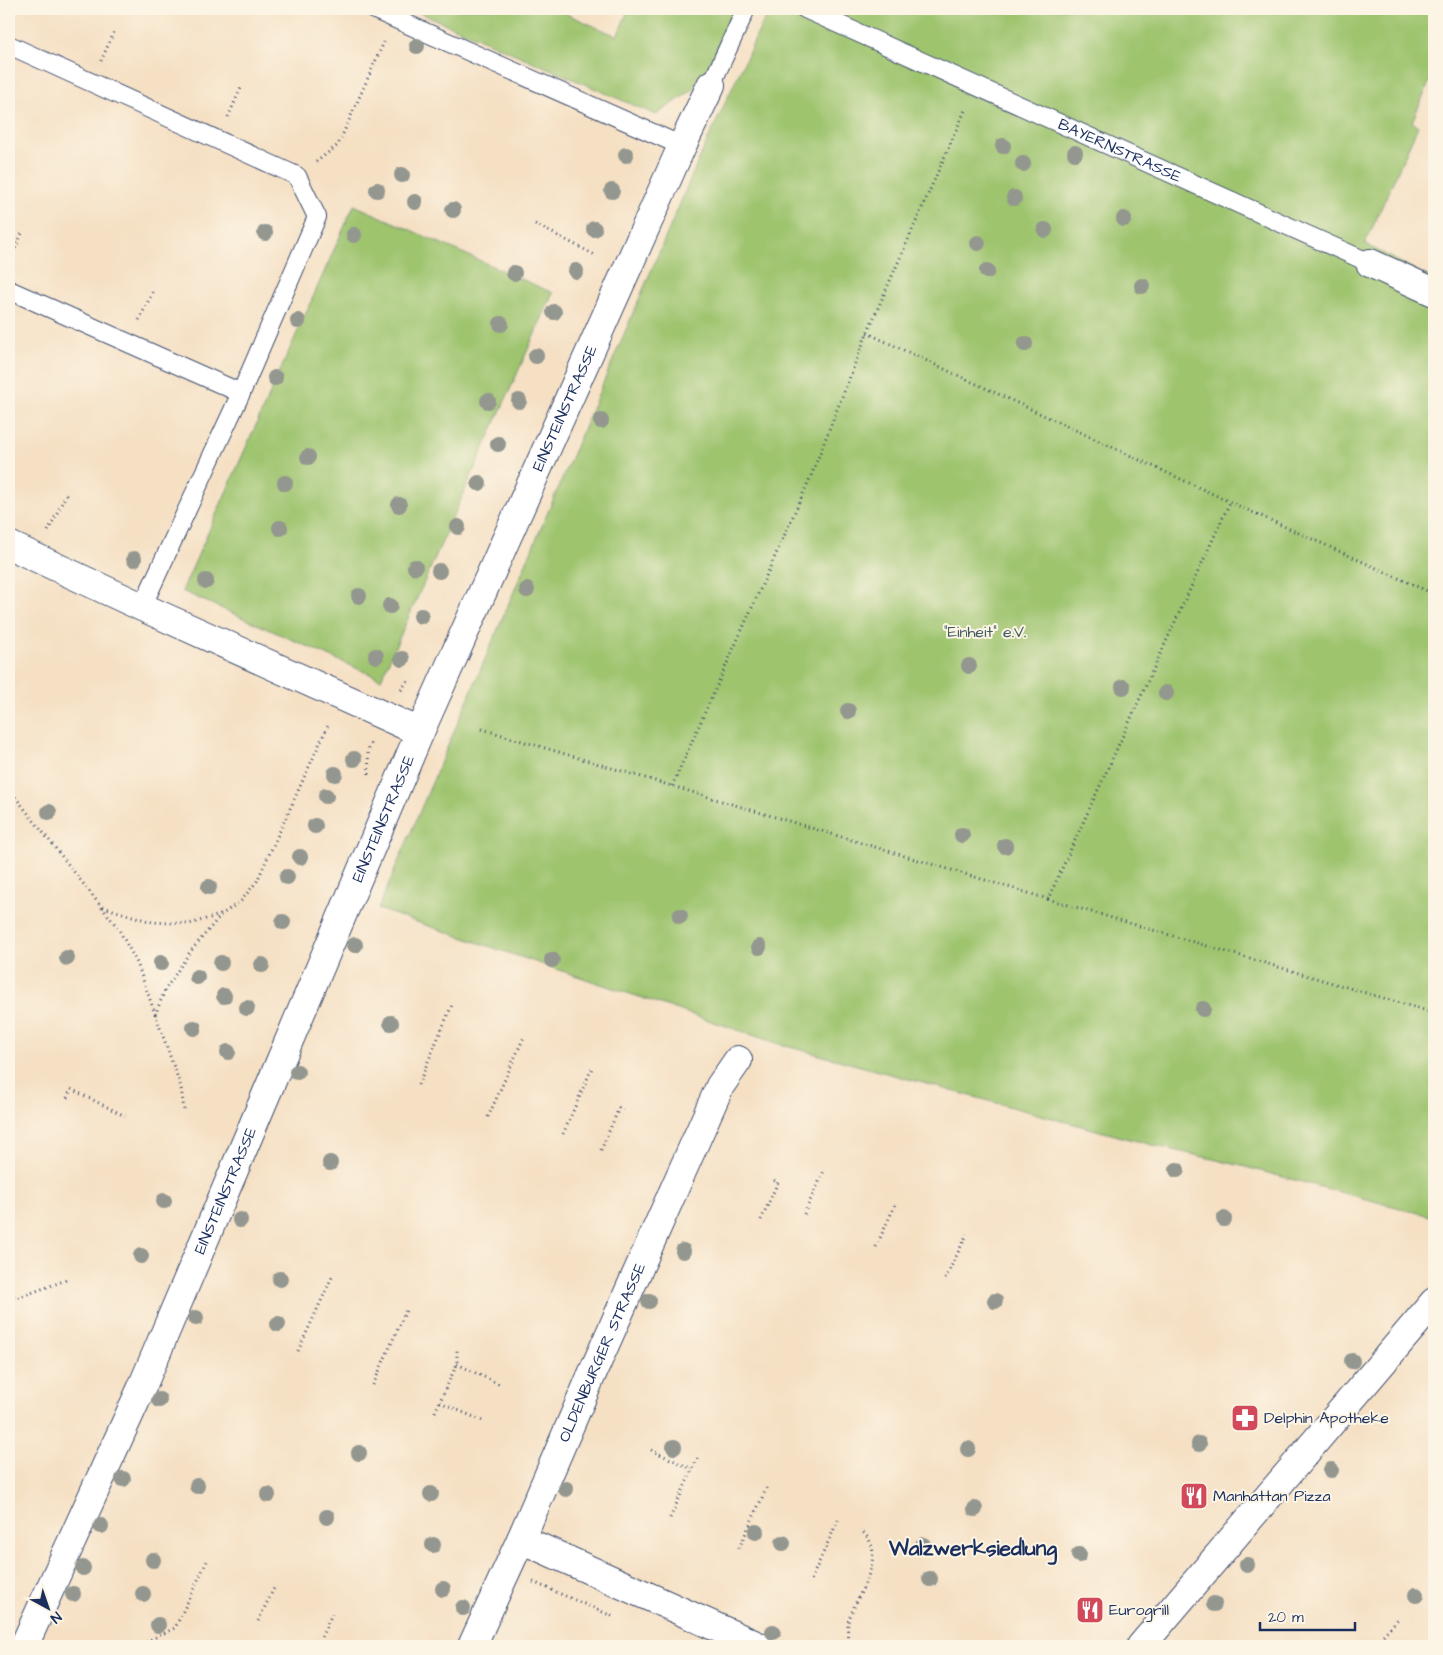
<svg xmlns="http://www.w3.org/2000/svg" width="1443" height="1655" font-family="'Architects Daughter',sans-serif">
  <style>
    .green { fill: #9ec46e; stroke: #5c7a66 }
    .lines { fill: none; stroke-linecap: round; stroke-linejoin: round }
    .service-casing { stroke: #3c4a6d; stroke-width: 20 }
    .minor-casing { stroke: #3c4a6d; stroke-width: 30 }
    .path { stroke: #3c4a6d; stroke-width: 3; stroke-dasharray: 1 4; stroke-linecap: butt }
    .service { stroke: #fff; stroke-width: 18 }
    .minor { stroke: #fff; stroke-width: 28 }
    .tree { fill: #93978f }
    .labels { text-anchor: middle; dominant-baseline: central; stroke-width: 4; stroke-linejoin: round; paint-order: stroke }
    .street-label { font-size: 16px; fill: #1b2f5e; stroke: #fcf5e5 }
    .park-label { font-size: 16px; fill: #425c63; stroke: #fcf5e5 }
    .poi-label { font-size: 16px; fill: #1b2f5e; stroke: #fcf5e5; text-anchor: start }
    .district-label { font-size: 21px; font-weight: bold; fill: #1b2f5e; stroke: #fcf5e5 }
  </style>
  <rect width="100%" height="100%" fill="#fcf5e5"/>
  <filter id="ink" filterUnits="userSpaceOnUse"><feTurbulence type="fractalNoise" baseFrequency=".02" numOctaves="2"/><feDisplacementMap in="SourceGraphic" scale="10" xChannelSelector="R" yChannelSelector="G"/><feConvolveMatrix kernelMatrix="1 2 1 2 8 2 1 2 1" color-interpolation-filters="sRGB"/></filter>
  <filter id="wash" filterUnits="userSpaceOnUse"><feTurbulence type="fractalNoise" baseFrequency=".0096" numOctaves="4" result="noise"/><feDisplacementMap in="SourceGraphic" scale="20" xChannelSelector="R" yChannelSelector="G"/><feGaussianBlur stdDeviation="1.12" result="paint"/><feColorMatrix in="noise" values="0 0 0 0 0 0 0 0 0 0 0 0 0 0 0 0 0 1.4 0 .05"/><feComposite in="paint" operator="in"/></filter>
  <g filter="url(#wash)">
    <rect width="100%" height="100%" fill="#f5e0c4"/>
    <path class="green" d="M411,9H555L617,36L629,9H734L701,84L656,115Z
      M769,9H1434V71L1412,122L1418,126L1365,244L1434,280V1203L1430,1216L1238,1165L1148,1144L779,1044L378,909L699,159Z
      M354,205L553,293L381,679L182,591Z"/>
  </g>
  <g filter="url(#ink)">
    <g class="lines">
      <defs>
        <g id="service">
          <path d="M373,9L682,146"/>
          <path id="s1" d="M805,9L1370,263"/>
          <path d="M9,45L297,176L317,217L241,393L142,607"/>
          <path d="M711,85L746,9"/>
          <path d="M9,290L241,393"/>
        </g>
        <g id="minor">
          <path d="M1370,263L1434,292"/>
          <path d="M9,545L142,607L420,732"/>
          <path d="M521,1539L758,1646"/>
          <path id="s2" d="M24,1646L142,1387L420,732L682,146L711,85"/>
          <path id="s3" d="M472,1646L521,1539L596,1365L720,1086L738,1060"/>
          <path d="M1141,1646L1434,1302"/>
        </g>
      </defs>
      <use href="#service" class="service-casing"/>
      <use href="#minor" class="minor-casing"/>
      <path class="path" d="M101,61L114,32
        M228,117L241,88
        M316,162L338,145L384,42
        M535,224L597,256
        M9,262L23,231
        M139,320L154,289
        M867,333L1230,502L1434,594
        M48,531L67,493
        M401,690L409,679
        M482,729L1048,899L1230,502
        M369,774L368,751L371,743
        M672,786L811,476L867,333L966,108
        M9,789L118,928L137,963L181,1087L184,1110
        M1048,899L1434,1013
        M103,907L152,922L189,924L220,915
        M155,1015L165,990L190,952L221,915L241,901L257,881L329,723
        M418,1085L452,1005
        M67,1098L71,1089L125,1116
        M488,1117L524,1037
        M563,1134L592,1068
        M601,1150L619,1108L623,1110
        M804,1214L824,1171
        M761,1220L778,1182L773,1180
        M876,1247L896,1203
        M945,1279L967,1234
        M9,1294L17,1298L69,1279
        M298,1351L333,1275
        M457,1364L501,1385
        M373,1385L407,1308
        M440,1402L485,1422
        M435,1412L457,1364V1350
        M651,1450L692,1469
        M1433,1487H1434
        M670,1518L699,1455
        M739,1548L767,1487
        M811,1580L838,1520
        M533,1582L612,1616
        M258,1621L274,1588
        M137,1646L175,1628L208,1559
        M317,1646L332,1614
        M396,1646L398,1643
        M847,1646C848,1639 847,1630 848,1623C855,1595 892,1553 860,1530
        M1373,1646L1399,1618"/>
      <use href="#service" class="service"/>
      <use href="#minor" class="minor"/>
    </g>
    <g class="tree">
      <circle cx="417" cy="46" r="8"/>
      <circle cx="1003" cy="146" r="8"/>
      <circle cx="1075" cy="153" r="8"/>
      <circle cx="626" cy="155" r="8"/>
      <circle cx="1023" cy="164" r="8"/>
      <circle cx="402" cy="175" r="8"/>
      <circle cx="377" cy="190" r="8"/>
      <circle cx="612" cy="191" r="8"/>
      <circle cx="1014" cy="198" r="8"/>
      <circle cx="415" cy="202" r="8"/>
      <circle cx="453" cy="210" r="8"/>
      <circle cx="1124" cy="219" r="8"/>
      <circle cx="594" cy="229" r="8"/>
      <circle cx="1045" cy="230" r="8"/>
      <circle cx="265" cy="233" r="8"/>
      <circle cx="354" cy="235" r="8"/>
      <circle cx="978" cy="243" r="8"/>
      <circle cx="576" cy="271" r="8"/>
      <circle cx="987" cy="271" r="8"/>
      <circle cx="514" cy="273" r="8"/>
      <circle cx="1142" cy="286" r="8"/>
      <circle cx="554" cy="312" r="8"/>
      <circle cx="298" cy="321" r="8"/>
      <circle cx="501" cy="324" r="8"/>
      <circle cx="1025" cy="344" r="8"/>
      <circle cx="536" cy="356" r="8"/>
      <circle cx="275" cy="378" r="8"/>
      <circle cx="488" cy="401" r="8"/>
      <circle cx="519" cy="401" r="8"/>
      <circle cx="601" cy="421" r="8"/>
      <circle cx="498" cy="444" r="8"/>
      <circle cx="308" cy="457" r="8"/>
      <circle cx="285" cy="483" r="8"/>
      <circle cx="479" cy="483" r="8"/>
      <circle cx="399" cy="505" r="8"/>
      <circle cx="458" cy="527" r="8"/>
      <circle cx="280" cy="528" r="8"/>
      <circle cx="134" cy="559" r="8"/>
      <circle cx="415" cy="567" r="8"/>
      <circle cx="439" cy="571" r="8"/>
      <circle cx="206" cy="581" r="8"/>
      <circle cx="527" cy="590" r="8"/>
      <circle cx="359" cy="596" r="8"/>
      <circle cx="390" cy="606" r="8"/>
      <circle cx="421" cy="616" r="8"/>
      <circle cx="376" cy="656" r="8"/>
      <circle cx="402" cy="659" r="8"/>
      <circle cx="969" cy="666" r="8"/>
      <circle cx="1123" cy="687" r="8"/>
      <circle cx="1166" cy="693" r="8"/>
      <circle cx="848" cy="711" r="8"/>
      <circle cx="354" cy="759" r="8"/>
      <circle cx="335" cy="774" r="8"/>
      <circle cx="326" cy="796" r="8"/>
      <circle cx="49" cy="812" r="8"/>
      <circle cx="315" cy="826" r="8"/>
      <circle cx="962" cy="835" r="8"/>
      <circle cx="1005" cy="846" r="8"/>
      <circle cx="300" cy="857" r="8"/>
      <circle cx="287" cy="877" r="8"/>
      <circle cx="209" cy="887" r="8"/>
      <circle cx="680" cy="916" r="8"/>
      <circle cx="283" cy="922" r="8"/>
      <circle cx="355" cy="945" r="8"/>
      <circle cx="759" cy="947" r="8"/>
      <circle cx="67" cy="958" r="8"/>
      <circle cx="552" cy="960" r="8"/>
      <circle cx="161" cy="963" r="8"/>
      <circle cx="221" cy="963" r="8"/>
      <circle cx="262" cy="965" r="8"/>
      <circle cx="197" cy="977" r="8"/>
      <circle cx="224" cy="996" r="8"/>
      <circle cx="247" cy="1008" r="8"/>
      <circle cx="1203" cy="1009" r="8"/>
      <circle cx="391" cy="1023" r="8"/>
      <circle cx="194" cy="1028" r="8"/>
      <circle cx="228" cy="1052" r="8"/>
      <circle cx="297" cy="1072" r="8"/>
      <circle cx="330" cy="1163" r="8"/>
      <circle cx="1177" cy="1170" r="8"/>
      <circle cx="164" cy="1201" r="8"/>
      <circle cx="1224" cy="1219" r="8"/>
      <circle cx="240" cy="1220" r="8"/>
      <circle cx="683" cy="1251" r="8"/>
      <circle cx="141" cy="1256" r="8"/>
      <circle cx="280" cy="1279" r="8"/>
      <circle cx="649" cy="1301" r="8"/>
      <circle cx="995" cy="1301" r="8"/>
      <circle cx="196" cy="1318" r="8"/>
      <circle cx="278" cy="1324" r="8"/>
      <circle cx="1352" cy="1361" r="8"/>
      <circle cx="159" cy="1400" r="8"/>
      <circle cx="1199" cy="1444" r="8"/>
      <circle cx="674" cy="1447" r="8"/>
      <circle cx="968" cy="1449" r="8"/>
      <circle cx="359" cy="1453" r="8"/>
      <circle cx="1331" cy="1470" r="8"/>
      <circle cx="123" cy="1479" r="8"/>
      <circle cx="197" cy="1486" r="8"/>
      <circle cx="566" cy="1489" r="8"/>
      <circle cx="431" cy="1494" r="8"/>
      <circle cx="268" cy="1495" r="8"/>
      <circle cx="975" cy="1509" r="8"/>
      <circle cx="327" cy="1517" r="8"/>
      <circle cx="101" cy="1526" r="8"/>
      <circle cx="756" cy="1532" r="8"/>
      <circle cx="783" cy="1543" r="8"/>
      <circle cx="433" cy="1545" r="8"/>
      <circle cx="923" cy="1545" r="8"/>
      <circle cx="1079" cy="1555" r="8"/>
      <circle cx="153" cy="1560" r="8"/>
      <circle cx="1247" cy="1565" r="8"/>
      <circle cx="83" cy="1568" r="8"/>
      <circle cx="930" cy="1579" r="8"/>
      <circle cx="443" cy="1589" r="8"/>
      <circle cx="73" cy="1594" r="8"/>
      <circle cx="143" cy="1594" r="8"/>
      <circle cx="1416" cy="1595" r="8"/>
      <circle cx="1214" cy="1604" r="8"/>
      <circle cx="463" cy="1608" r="8"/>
      <circle cx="158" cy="1625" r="8"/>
      <circle cx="773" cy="1632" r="8"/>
    </g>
  </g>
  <defs>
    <symbol id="pharmacy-square" viewBox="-11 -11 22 22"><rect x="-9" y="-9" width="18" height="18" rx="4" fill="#d1495b" stroke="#fcf5e5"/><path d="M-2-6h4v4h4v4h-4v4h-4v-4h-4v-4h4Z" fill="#fff"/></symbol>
    <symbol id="restaurant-square" viewBox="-11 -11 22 22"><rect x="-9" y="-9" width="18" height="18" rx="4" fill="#d1495b" stroke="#fcf5e5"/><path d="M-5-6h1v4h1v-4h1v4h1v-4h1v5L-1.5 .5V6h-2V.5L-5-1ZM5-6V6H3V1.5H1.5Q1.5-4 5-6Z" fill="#fff"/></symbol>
  </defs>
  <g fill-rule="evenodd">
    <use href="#pharmacy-square" x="1229" y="1402" width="32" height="32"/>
    <use href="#restaurant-square" x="1178" y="1480" width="32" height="32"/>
    <use href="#restaurant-square" x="1074" y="1594" width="32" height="32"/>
  </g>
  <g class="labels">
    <g class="street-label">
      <text stroke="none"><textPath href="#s1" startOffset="345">BAYERNSTRASSE</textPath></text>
      <text stroke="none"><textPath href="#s2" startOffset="1351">EINSTEINSTRASSE</textPath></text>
      <text stroke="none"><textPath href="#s2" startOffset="902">EINSTEINSTRASSE</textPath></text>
      <text stroke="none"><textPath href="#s2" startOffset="498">EINSTEINSTRASSE</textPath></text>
      <text stroke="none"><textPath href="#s3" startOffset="321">OLDENBURGER STRASSE</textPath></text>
    </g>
    <g class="park-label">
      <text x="985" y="632">"Einheit" e.V.</text>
    </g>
    <g class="poi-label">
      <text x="1264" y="1418">Delphin Apotheke</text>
      <text x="1213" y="1496">Manhattan Pizza</text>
      <text x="1109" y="1610">Eurogrill</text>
    </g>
    <g class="district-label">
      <text x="973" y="1548">Walzwerksiedlung</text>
    </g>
  </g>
  <rect width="1443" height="1655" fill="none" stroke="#fcf5e5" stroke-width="30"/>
  <g transform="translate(48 1608) rotate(140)" stroke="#fcf5e5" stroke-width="4" paint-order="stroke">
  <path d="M0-4L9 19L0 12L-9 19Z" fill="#1b2f5e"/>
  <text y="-8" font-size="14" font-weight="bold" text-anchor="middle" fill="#1b2f5e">N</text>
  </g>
  <path d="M1260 1622v8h95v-8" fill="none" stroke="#1b2f5e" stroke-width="2.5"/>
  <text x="1268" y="1622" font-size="15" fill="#1b2f5e" stroke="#fcf5e5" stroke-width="4" paint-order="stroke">20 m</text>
</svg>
